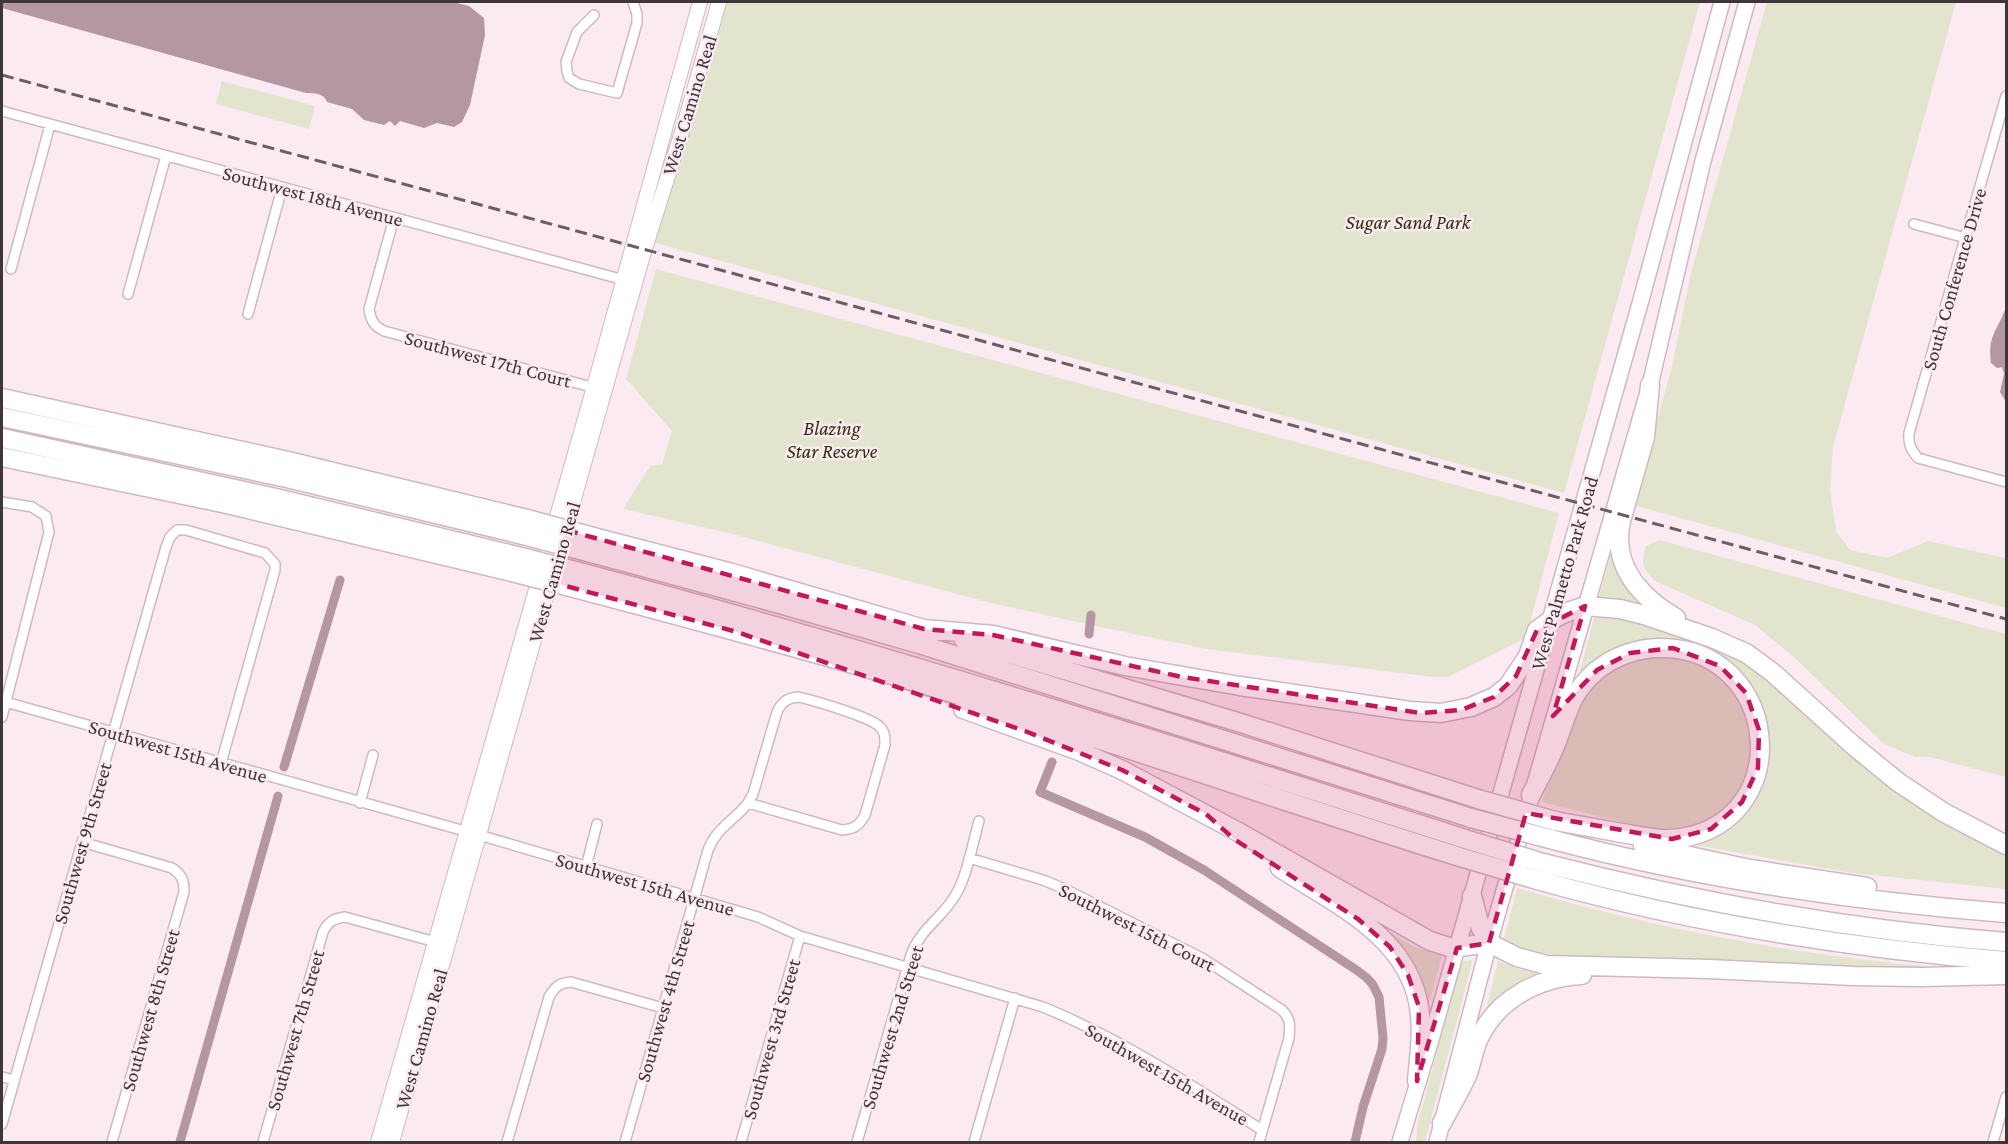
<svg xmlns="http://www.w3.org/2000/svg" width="2008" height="1144" font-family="'Crimson Pro',serif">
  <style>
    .green { fill: #e2e4ce }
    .water { fill: #b596a3 }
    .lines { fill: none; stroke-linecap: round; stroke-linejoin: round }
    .canal { stroke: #b596a3; stroke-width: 9 }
    .street-casing { stroke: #ceb9c2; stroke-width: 12 }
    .secondary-casing { stroke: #ceb9c2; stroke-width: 16 }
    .primary-casing { stroke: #ceb9c2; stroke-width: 18 }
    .highway-casing { stroke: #ceb9c2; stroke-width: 21 }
    .street { stroke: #fff; stroke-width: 9 }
    .secondary { stroke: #fff; stroke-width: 14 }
    .primary { stroke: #fff; stroke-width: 15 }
    .highway { stroke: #fff; stroke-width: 18 }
    .rail { stroke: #695e63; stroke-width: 3; stroke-dasharray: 12 6; stroke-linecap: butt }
    .highway-bridge-casing { stroke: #ceb9c2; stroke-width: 21; stroke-linecap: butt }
    .highway-bridge { stroke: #fff; stroke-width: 18 }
    .marked { fill: #c2185b; fill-opacity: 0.2; stroke: #c2185b; stroke-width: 4.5; stroke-dasharray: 12 8; stroke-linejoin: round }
    .labels { text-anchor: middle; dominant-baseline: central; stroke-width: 5; stroke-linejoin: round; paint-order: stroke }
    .street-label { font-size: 20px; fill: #3f363a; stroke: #fceaf2 }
    .park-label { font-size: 20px; font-style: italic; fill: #30320b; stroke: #fceaf2 }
  </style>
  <rect width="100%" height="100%" fill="#fceaf2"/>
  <path class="green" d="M722,2H1700L1564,493L652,242Z
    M1767,2H1956L1833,447L1830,491L1836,531L1850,550L1887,558L1928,541L2006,558V608L1633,505L1672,367L1691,273Z
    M222,81L315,106L309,129L216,104Z
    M656,269L1559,513L1526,638L1448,677H1433L1207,649L1096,626L991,603L725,532L623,509L650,466L662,464L672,431L626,379Z
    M1659,540L2006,634V777L1930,757H1915L1884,744L1796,659L1755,625L1657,582C1643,569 1640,565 1646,546Z
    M1613,548C1619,579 1624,582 1642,606L1599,597Z
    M1607,615L1623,616L1735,653L2006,852V889L1852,873L1689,844L1700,842L1714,834L1747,802L1758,707L1681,645L1578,678L1594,618Z
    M1652,653L1706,664L1744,700L1754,755L1742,789L1720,815L1682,830H1653L1542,802L1564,727L1602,672Z
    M1517,888C1655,929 1800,956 1944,968V975L1533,955L1504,939Z
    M1383,929L1417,948L1442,956L1426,1015Z
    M1473,959L1425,1142H1416L1417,1127L1461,962Z
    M1498,961L1516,968L1551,974L1484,1018Z"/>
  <path class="water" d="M2,2H453L469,6L484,18L485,35L470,105L462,122L454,127L437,123L424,128L400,121L395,126L390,121L384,125L364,120L352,109L327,102C324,93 314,93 306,93L2,8Z
    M2006,307V402L2000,392L2004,374L2002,367L1997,368L1991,363C1987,336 1998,330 2006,307Z"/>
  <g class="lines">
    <path class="canal" d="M1089,634L1091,615
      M1052,762L1040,792L1145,837L1204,870L1355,969L1367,978L1373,985L1379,997L1383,1038L1382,1049L1363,1107L1355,1142
      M284,767L340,580
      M180,1142L278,796"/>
    <defs>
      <path id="street" d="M594,15L577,32L566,62L567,71L569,78L579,84L617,93L637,23V14L633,2
        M2006,96L1909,433C1908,444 1911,450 1918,458L2006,482
        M2,111L624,280
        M394,218L369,309C371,321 374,326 384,331L599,389
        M1914,224L1966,238
        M11,269L50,125
        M128,294L166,156
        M248,314L282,188
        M2,502L32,507L46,516L49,532L2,717
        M799,697C815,701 871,717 880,727C885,732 885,738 885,745L865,815C859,826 854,829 842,830L748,803L753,794L777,712C782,701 788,698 799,697Z
        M2,701L479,835L758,917L800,936L1043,1007C1121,1039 1191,1085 1262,1130
        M360,803L373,755
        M82,842L172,868C182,875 184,880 184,892L112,1142
        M969,858L1043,880L1067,890L1202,958L1282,1010C1291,1019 1290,1026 1289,1038L1259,1142
        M586,867L597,824
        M2,1077L14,1080
        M2,1124L166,547L170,537L177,530H186L265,553L275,564V570L221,763
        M263,1142L323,932C328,922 334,918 345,917L439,943
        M507,1142L549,997C555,986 560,983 571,982L663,1008
        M625,1142L708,850C717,827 733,822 748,803
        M741,1142L800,936
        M857,1142L911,955C921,928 941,919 955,896C968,874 972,845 979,821
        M974,1142L1015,998
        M1993,1142L2006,1097"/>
      <path id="secondary" d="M378,1142L594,387L700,2
        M392,1142L643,255L685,122L719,2"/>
      <path id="primary" d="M1400,1142L1430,1043L1641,300L1722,2
        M1437,1142L1489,943L1650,385L1703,161L1747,2"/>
      <path id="highway" d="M1650,385L1645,437L1621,521C1611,565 1640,597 1676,618
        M2,398L288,461L527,519
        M2,417L287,478L523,535
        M2,438L276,498L517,556
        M2,457L227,504L512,572
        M593,537L732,573L934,632
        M588,552L780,604L919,644L1471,818
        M583,573C880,652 1172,745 1465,839
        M578,589C711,624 844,660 975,700C1137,750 1298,807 1460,857
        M924,629L993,635L1125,666L1240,686L1410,711L1441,713L1471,707L1494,697L1508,686L1528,656L1537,630L1551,620L1565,613L1585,606L1620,609L1644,615L1712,638L1746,653L1772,672L1854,746L1898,782L1943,812L2006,845
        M964,640L1241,723L1478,799
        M963,709L1079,751L1122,770L1244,835L1430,941L1452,948L1489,943
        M1531,795C1540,777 1550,760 1557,741C1569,711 1569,695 1596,671C1614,656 1640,647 1663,648C1780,650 1797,819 1681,838C1661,841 1641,836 1622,833C1600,829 1577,825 1555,821
        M1550,839C1700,879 1852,901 2006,913
        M1643,846L1750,869L1867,887
        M1543,863C1695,902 1849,930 2006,942
        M1280,868C1334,903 1408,936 1419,1007C1423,1032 1419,1057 1417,1081
        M1537,880C1691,923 1848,948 2006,961
        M1472,896L1480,926L1489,943L1517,957L1546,965L1709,969L1853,976L1921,977L2006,975
        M1442,1123C1450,1107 1461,1090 1468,1073C1472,1061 1474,1049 1479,1038C1498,998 1540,977 1582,975"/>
    </defs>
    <use href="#street" class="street-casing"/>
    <use href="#secondary" class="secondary-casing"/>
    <use href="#primary" class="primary-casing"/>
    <use href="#highway" class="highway-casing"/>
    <use href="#street" class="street"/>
    <use href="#secondary" class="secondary"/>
    <use href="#primary" class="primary"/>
    <use href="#highway" class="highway"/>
    <path class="rail" d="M2,75L2006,619"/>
    <defs>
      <path id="highway-bridge" d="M527,519L593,537
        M523,535L588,552
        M517,556L583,573
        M512,572L578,589
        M1478,799L1555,821
        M1471,818L1550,839
        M1465,839L1543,863
        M1460,857L1537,880"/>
    </defs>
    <use href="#highway-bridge" class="highway-bridge-casing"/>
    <use href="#highway-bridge" class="highway-bridge"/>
  </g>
  <path class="marked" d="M566,530L924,629L993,635L1182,677L1421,713L1461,710L1494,697L1516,676L1537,630L1585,606L1553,716L1597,670L1630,653L1673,648L1720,666L1746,693L1759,730L1758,768L1742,802L1711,829L1672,839L1526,813L1489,943L1457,948L1417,1081L1419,1007L1408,975L1390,947L1358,919L1234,839L1206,814L1122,770L1025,731L737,632L551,582Z"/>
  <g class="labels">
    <g class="street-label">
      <text transform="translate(689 105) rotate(-73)">West Camino Real</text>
      <text transform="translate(313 196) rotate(15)">Southwest 18th Avenue</text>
      <text transform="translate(1954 279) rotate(-74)">South Conference Drive</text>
      <text transform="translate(488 359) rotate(15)">Southwest 17th Court</text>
      <text transform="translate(554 572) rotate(-74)">West Camino Real</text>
      <text transform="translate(1564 573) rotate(-74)">West Palmetto Park Road</text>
      <text transform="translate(178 751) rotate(16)">Southwest 15th Avenue</text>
      <text transform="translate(82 843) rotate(-74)">Southwest 9th Street</text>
      <text transform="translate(645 884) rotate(16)">Southwest 15th Avenue</text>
      <text transform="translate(1137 927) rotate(27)">Southwest 15th Court</text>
      <text transform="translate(665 1001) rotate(-74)">Southwest 4th Street</text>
      <text transform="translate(150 1010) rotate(-74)">Southwest 8th Street</text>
      <text transform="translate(892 1027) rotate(-73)">Southwest 2nd Street</text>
      <text transform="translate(295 1030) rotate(-74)">Southwest 7th Street</text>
      <text transform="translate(421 1039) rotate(-74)">West Camino Real</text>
      <text transform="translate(771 1039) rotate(-74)">Southwest 3rd Street</text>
      <text transform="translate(1167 1074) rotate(30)">Southwest 15th Avenue</text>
    </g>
    <g class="park-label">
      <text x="1408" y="222">Sugar Sand Park</text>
      <text x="832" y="428">Blazing<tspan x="832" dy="23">Star Reserve</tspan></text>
    </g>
  </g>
  <rect width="2008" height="1144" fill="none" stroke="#3f363a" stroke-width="6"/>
</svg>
